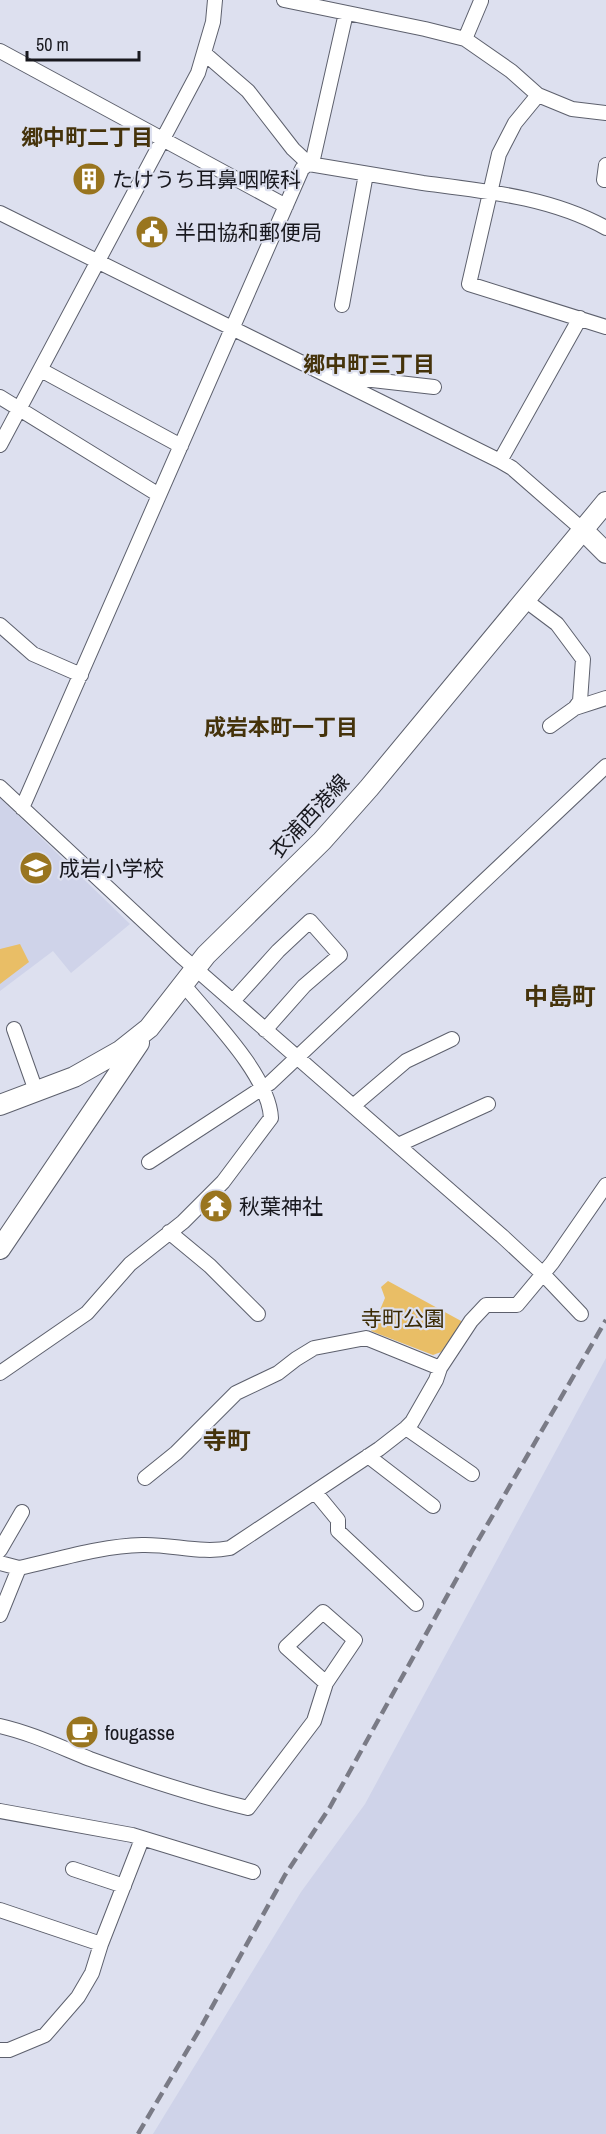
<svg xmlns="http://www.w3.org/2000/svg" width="606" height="2134" font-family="'Archivo Narrow','Noto Sans JP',sans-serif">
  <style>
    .built { fill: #cfd3e9 }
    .green { fill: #e9be66 }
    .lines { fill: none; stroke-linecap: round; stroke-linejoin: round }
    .street-casing { stroke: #5d606d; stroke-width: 16 }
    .secondary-casing { stroke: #5d606d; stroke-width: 22 }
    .street { stroke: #fff; stroke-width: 14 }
    .secondary { stroke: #fff; stroke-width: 20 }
    .rail { stroke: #7a7b86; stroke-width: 4.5; stroke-dasharray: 12 6; stroke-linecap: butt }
    .labels { text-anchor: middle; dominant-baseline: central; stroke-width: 4.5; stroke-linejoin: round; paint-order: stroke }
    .poi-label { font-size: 21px; fill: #18181e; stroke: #dde0ef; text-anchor: start }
    .street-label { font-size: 21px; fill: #18181e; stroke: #dde0ef }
    .park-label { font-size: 21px; fill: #3a2900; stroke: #dde0ef }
    .neighbourhood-label { font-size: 22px; font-weight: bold; fill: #45330b; stroke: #dde0ef }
    .quarter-label { font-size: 24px; font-weight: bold; fill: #45330b; stroke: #dde0ef }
  </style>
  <rect width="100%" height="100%" fill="#dde0ef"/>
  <path class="built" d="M0,798L130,924L71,973L53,951L0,991Z
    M606,1358V2134H153L301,1892L365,1804Z"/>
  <path class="green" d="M20,944L29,962L0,984V949Z
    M388,1281L463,1322L441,1352L433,1355L371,1331L385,1298L381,1287Z"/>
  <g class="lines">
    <defs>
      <path id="street" d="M284,0L425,29L465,39L511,71L538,95L572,109L606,113
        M465,39L481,1
        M0,51L286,206
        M204,53L248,91L293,149L309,164C347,170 385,177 423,183C484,191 551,197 606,228
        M538,95L515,123L499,154L469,284L606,327
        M606,165L604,180H606
        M0,213L500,461L512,468L583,530
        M342,305L366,174
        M41,370L181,446
        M337,376L434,387
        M0,397L159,495
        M0,445L198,73L213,22L215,0
        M500,461L580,318
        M525,600L557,624L583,659L580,701L575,708
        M0,625L33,654L81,675
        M550,726L575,708L606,698
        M0,787L181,956L502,1236L543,1274L581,1314
        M22,808L302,169L313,159L346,13
        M233,1001L278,951L310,921L340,955L304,986L265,1030
        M14,1029L36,1091
        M353,1106L406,1061L452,1039
        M398,1145L488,1104
        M149,1162L270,1083L606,766
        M169,1232L210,1266L258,1314
        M0,1373L87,1313L130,1264L183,1222L223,1182L271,1118C269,1075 210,1017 183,984
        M406,1428L472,1474
        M368,1456L433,1506
        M145,1478L176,1453L236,1393L278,1373L296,1359L314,1348L366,1338L440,1368
        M315,1492L338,1520V1531L416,1604
        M0,1550L22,1512
        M0,1563L19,1568
        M0,1615L19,1568C60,1559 101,1546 142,1545C172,1544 202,1554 230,1548L379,1449L406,1428L412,1422L436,1380L440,1368L471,1321L486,1305H517L552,1263L606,1185
        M0,1726C31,1733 60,1747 90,1759C142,1778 194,1795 248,1808L314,1721L326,1683L355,1640L323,1612L286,1647L326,1683
        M0,1811L132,1835L253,1872
        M73,1869L124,1886
        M0,1910L101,1944
        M0,2050H9L45,2035L78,1997L92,1973L101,1944L142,1839"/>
      <path id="secondary" d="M583,530L606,553
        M0,1105L74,1077L120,1051L149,1028L206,955L322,841L369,788L606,502
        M0,1249L139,1043"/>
    </defs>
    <use href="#street" class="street-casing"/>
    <use href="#secondary" class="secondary-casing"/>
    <use href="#street" class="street"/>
    <use href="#secondary" class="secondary"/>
    <path class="rail" d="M138,2134L201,2027L285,1875L330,1807L472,1551L606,1320"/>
  </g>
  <defs>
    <symbol id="building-disc" viewBox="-11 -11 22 22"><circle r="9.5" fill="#99751f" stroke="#dde0ef"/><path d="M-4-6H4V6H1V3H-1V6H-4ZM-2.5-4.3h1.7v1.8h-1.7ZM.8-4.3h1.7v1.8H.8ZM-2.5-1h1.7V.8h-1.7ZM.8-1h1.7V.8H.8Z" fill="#fff"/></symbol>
    <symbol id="civic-disc" viewBox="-11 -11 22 22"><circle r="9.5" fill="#99751f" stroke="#dde0ef"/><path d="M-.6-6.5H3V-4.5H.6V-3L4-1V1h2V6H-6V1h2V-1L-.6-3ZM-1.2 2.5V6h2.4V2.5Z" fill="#fff"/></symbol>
    <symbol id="school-disc" viewBox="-11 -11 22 22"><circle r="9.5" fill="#99751f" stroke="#dde0ef"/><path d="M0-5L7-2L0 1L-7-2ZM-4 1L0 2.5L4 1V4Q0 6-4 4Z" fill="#fff"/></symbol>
    <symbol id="temple-disc" viewBox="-11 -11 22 22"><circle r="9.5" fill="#99751f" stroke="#dde0ef"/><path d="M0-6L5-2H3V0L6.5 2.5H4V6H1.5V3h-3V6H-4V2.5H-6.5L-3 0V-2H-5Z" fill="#fff"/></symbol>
    <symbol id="cafe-disc" viewBox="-11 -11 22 22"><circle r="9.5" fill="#99751f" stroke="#dde0ef"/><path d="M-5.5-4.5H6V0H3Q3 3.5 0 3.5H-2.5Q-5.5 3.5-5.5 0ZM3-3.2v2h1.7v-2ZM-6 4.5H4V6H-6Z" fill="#fff"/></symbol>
  </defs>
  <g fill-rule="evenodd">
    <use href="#building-disc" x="70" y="160" width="38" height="38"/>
    <use href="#civic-disc" x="133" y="213" width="38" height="38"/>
    <use href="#school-disc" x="17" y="849" width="38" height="38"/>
    <use href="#temple-disc" x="197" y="1187" width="38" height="38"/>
    <use href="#cafe-disc" x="63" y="1713" width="38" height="38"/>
  </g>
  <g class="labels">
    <g class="poi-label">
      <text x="112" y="179">たけうち耳鼻咽喉科</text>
      <text x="175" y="232">半田協和郵便局</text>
      <text x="59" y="868">成岩小学校</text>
      <text x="239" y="1206">秋葉神社</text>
      <text x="105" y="1732">fougasse</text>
    </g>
    <g class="street-label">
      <text transform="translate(309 816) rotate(-47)">衣浦西港線</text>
    </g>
    <g class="park-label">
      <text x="403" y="1318">寺町公園</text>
    </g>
    <g class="neighbourhood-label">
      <text x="87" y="137">郷中町二丁目</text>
      <text x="369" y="364">郷中町三丁目</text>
      <text x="281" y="727">成岩本町一丁目</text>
    </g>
    <g class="quarter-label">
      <text x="560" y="996">中島町</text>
      <text x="227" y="1440">寺町</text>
    </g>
  </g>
  <path d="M27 51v9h112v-9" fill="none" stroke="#18181e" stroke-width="3"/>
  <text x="36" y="51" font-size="18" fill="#18181e" stroke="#dde0ef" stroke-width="4.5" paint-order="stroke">50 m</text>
</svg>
